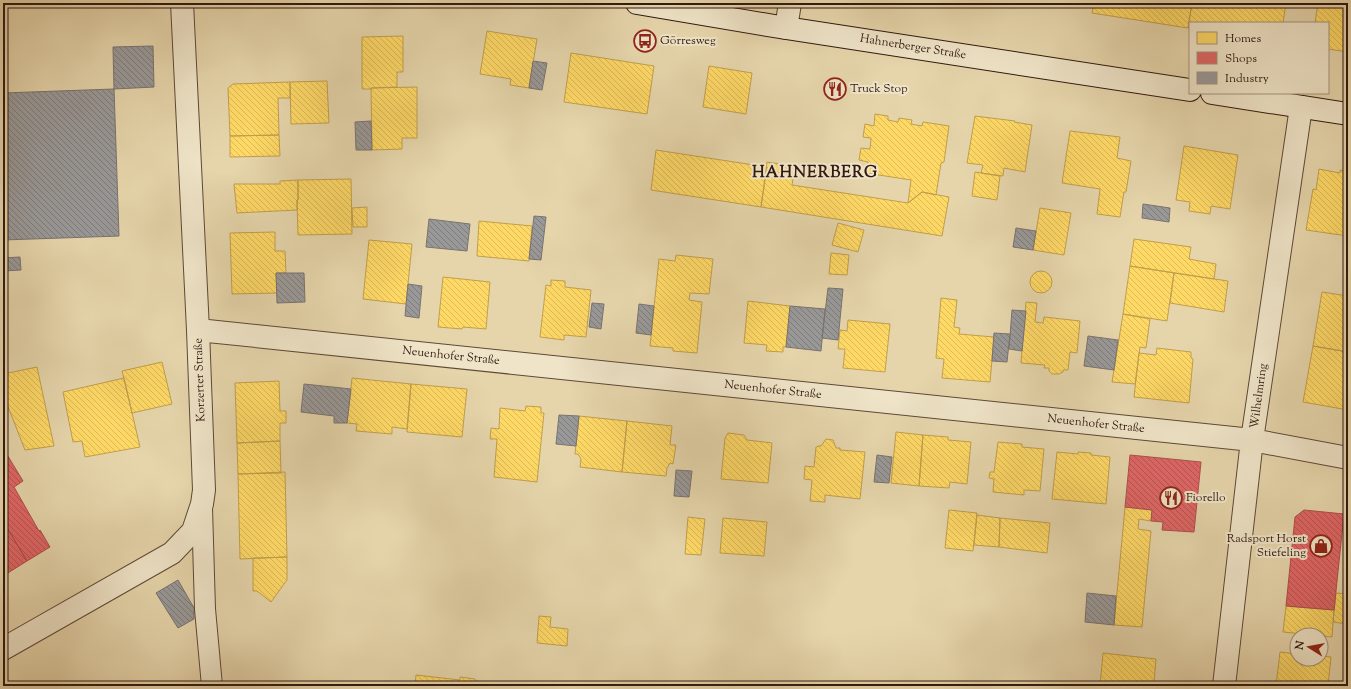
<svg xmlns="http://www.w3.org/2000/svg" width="1351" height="689" font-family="'Sorts Mill Goudy',serif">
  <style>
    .homes { fill: url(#homes-back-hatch); stroke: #c19f4c }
    .shops { fill: url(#shops-back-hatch); stroke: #ac4f4c }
    .industry { fill: url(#industry-back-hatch); stroke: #7a7370 }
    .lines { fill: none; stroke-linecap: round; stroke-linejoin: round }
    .lane-casing { stroke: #5e4837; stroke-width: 22 }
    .street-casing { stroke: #5e4837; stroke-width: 24 }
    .secondary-casing { stroke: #311910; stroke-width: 24 }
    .lane { stroke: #efe4c8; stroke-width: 20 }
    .street { stroke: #efe4c8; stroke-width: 22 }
    .secondary { stroke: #efe4c8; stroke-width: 22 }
    .labels { text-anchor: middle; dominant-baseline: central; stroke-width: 4; stroke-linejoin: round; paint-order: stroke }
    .poi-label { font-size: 12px; fill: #311910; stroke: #efe4c8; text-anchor: start }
    .street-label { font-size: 12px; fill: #311910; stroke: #efe4c8 }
    .district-label { font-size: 16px; font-weight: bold; letter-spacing: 1px; fill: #311910; stroke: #efe4c8 }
  </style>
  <defs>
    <pattern id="homes-back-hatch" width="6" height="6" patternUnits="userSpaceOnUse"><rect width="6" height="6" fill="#ffd966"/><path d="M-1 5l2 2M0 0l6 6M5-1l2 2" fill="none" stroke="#dbba57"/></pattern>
    <pattern id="shops-back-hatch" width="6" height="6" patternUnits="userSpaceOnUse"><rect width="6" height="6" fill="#e06666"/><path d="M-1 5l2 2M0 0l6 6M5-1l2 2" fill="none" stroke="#b65353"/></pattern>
    <pattern id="industry-back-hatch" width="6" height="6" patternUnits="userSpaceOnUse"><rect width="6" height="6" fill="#999"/><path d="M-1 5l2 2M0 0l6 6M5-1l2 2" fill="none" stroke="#7d7c7b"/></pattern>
  </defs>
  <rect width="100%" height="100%" fill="#e6d5ab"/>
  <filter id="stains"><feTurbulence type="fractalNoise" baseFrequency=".005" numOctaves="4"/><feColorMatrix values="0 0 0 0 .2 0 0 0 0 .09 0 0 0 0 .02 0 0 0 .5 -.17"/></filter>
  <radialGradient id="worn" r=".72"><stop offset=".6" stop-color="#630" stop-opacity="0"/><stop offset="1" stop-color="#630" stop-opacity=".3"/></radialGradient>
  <path class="homes" d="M1094,3H1192L1188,28L1092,13Z
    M1192,3H1286L1283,23H1190V28H1188Z
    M1318,3H1339L1348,4V52L1328,49V23H1315Z
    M487,31L537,39L529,88L510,85L511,79L480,74Z
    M403,36V72H397V87L371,88V89H362V37Z
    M571,53L654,66L647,114L564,102Z
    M709,66L752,73L746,114L703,107Z
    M327,81L329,123L291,124L290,82Z
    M290,82V98H278L279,135L230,136L228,88L233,84Z
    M417,87V138H402V149L372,150L371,88Z
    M875,114L888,116V120L898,122L899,118L912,120L911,124L922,126L923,122L949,126L944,162L941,163L936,195L922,192L908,203L911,180L866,173L868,162L859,160L861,148L870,149L871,138L863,137L865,124L874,126Z
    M975,116L1015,121L1014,122L1032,125L1025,172L1004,168L1003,176L981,173L983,165L967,163Z
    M1070,131L1120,137L1117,158L1131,161L1126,192H1124L1120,217L1097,214L1100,189L1062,183Z
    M279,135L280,156L230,157V136Z
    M1184,146L1238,155L1230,209L1211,206L1210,214L1189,211L1190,202L1176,200Z
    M656,150L767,167L761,207L651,190Z
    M767,162L795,166L792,185L908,203L922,192L949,197L942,236L761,207Z
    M1319,169L1340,173V170L1348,172V236L1306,230L1313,189L1316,190Z
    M975,172L1000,176L997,200L972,196Z
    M351,179L352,234L298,235L297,200H298V180Z
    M298,180V200H297V210L237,213L234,184H280V181Z
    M367,207V227H353L352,208Z
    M1040,208L1071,213L1064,255L1033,250Z
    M479,221L532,226L529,261L477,256Z
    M838,223L864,230L858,252L832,245Z
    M275,232V251H285L286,273H276L277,293L232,294L230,233Z
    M1134,239L1191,247L1189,259L1216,264L1214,279L1130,266Z
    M369,240L412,244L406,304L363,299Z
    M831,253L849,255L847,275L829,274Z
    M676,255L713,259L709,294L690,293L689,300L702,302L697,353L673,351V348L650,346L659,259L675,261Z
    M1130,266L1174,273L1167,321L1123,314Z
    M1030 282a11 11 0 1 1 22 0a11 11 0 1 1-22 0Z
    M1174,273L1228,281L1224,312L1170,303Z
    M443,277L490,282L486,329L463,327L462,329L438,327Z
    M551,280L565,281V287L591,290L586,337L564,335V340L540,337L546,285L551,286Z
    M1322,292L1348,296V352L1313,346Z
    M941,298L957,300L954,327L960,328L959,334L994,337L990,382L942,378L944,359L936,358Z
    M748,301L790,306L786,347H783V352L766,351L767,345L744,343Z
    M1026,302L1037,303L1035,322L1043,323L1044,317L1080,321L1077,353L1070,352L1068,370H1063V372L1059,374H1052L1049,371V368H1044L1045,365L1021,363Z
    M1123,314L1150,319L1146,348L1140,347L1135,384L1112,382Z
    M848,320L890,324L885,372L843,368L845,349H838L840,330L847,331Z
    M1313,346L1348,352V410L1303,402Z
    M1157,348L1191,352V358L1193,359L1189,403L1134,397L1139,353L1156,355Z
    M162,362L172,404L132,413L122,371Z
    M37,367L54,446L25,450L3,394V374Z
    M124,378L140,447L85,457L82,441L73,442L63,392Z
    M352,378L411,384L407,429L392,427V434L356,431L357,424L347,423Z
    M279,381L280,411H286V423H280V441L237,443L235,383Z
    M411,384L467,389L462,437L407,432Z
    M526,406L541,407V413H544L537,482L494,477L497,439H490L491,428L499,429L500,408L525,411Z
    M579,416L627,421L622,472L580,467L581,459L578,454H575Z
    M627,421L672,426L670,445H676L673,464L670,463L667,468L666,476L622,472Z
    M896,432L923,435L919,486L891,483Z
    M728,433L744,435L747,440L772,443L768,483L721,479L725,438Z
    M923,435L948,437V440L971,442L967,484L950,482L949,488L919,486Z
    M826,439L833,440L836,448H840V450L865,452L860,499L825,495V502L810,501L812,480L804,479L805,466L814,467L816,447H817L818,446H821Z
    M280,441L281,473L238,474L237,443Z
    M998,442L1022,444V447L1044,449L1040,491L1024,490V495L993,492L994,479L989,478L990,472H994Z
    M1057,452L1078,454V452L1091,453V455L1110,457L1106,504L1052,499Z
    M285,472L287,557L240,559L238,474Z
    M1125,507L1152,510L1151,521L1139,519L1138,529L1151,531L1142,627L1114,625Z
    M949,510L977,513L973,551L945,548Z
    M977,515L1000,518L999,547L974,545Z
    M688,517L705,519L701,555L685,554Z
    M723,518L767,522L764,556L720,553Z
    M1000,518L1050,523L1047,553L999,547Z
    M287,557V580L271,602L257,591H253V558Z
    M1336,593L1348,594L1347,624L1333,622Z
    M1286,606L1334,610L1332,637L1283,632Z
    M539,616L551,617L550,627L568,629L567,646L537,643Z
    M1280,652L1297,654V659H1321V656L1331,657L1328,686H1276Z
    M1103,653L1156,659L1154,683H1152L1151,686H1100Z
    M416,675L460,680V677L475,679V681L519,686H415Z"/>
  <path class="shops" d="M3,448L23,481L14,487L39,531L40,530L50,547L27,561L3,521Z
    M1130,455L1201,462L1194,532L1162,530L1163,522L1151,521L1152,510L1125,507Z
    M1304,510L1344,514L1334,610L1286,606L1295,517Z
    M3,521L27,561L3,576Z"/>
  <path class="industry" d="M153,46L154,87L114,89L113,47Z
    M533,61L547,63L542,90L529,88Z
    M114,89L119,236L3,240V93Z
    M371,121L372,150H356L355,122Z
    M1143,204L1170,208L1169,222L1142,218Z
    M534,216L546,217L541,260L529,259Z
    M429,219L470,224L467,251L426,247Z
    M1016,228L1036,231L1033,250L1013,247Z
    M20,257L21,270L3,271V258Z
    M276,273H304L305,302L277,303Z
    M408,284L422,286L419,318L405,316Z
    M828,288L843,289L838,340L822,338Z
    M592,303L604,304L601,329L589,327Z
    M639,304L654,306L651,335L636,333Z
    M790,306L825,309L821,351L786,347Z
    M1012,310L1026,311L1022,351L1009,349Z
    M994,333L1010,334L1007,362L992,361Z
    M1088,336L1118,340L1114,370L1084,366Z
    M304,384L351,389L347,423H334V416L301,412Z
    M559,415L579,416L576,446L556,444Z
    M877,455L892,457L889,483L874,482Z
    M676,470L692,471L689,497L674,496Z
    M178,580L194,608V619L178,628L156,593Z
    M1087,593L1116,596L1114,625L1085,622Z"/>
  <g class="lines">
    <g class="lane-casing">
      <path id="lane" d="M202,508L205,609L212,686"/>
    </g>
    <g class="street-casing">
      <path id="street" d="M786,28L790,3
        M198,330L1252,440L1348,458
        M3,649L172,553L193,531L202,504L204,490L198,330L182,3
        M1224,686L1252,440L1301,107"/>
    </g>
    <g class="secondary-casing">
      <path id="secondary" d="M637,3L786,28L1190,90
        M1212,93L1348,114"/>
    </g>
    <use href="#lane" class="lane"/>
    <use href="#street" class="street"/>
    <use href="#secondary" class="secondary"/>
  </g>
  <defs>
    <g id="bus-ring" transform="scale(1.15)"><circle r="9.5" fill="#efe4c8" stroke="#8f2418" stroke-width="1.5"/><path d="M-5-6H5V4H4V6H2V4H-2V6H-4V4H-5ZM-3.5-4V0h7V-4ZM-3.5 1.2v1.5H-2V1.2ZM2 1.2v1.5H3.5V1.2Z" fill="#8f2418"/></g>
    <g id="restaurant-ring" transform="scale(1.15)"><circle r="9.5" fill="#efe4c8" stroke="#8f2418" stroke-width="1.5"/><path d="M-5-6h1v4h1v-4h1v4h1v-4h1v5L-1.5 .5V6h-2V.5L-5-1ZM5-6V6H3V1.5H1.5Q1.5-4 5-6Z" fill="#8f2418"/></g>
    <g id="shop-ring" transform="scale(1.15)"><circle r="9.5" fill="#efe4c8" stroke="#8f2418" stroke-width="1.5"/><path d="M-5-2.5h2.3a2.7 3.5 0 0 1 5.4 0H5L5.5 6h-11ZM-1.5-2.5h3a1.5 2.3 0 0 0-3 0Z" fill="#8f2418"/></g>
  </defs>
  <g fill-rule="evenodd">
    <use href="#bus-ring" x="645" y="41"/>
    <use href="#restaurant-ring" x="835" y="89"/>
    <use href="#restaurant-ring" x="1171" y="498"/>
    <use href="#shop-ring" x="1321" y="546"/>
  </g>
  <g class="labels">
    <g class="poi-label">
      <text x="660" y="41">Görresweg</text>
      <text x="850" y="89">Truck Stop</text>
      <text x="1186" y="498">Fiorello</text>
      <text x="1306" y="539" text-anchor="end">Radsport Horst<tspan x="1306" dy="14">Stiefeling</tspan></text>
    </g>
    <g class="street-label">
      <text transform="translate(913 47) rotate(9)">Hahnerberger Straße</text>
      <text transform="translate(451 356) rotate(6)">Neuenhofer Straße</text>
      <text transform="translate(200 380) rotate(-92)">Korzerter Straße</text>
      <text transform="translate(773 390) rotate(6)">Neuenhofer Straße</text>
      <text transform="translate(1259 396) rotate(-82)">Wilhelmring</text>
      <text transform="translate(1096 424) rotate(6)">Neuenhofer Straße</text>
    </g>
    <g class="district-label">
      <text x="815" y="173">HAHNERBERG</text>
    </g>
  </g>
  <rect width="1351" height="689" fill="none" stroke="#e6d5ab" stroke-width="16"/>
  <rect x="4" y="4" width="1343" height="681" fill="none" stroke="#311910" stroke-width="2"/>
  <rect x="8" y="8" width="1335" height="673" fill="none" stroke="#311910"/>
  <rect x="1189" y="22" width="140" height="72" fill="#efe4c8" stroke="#a3937e"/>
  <rect x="1197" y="32" width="20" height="12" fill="#ffd966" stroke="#a3937e"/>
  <text x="1225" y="42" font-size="12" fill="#311910">Homes</text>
  <rect x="1197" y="52" width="20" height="12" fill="#e06666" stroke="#a3937e"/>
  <text x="1225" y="62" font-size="12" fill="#311910">Shops</text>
  <rect x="1197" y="72" width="20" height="12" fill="#999999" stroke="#a3937e"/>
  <text x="1225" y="82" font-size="12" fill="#311910">Industry</text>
  <g transform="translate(1309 647) rotate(281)"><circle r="19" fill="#efe4c8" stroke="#a3937e"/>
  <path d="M0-3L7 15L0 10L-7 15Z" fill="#8f2418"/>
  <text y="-6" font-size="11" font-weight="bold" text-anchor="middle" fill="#311910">N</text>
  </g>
  <rect width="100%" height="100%" filter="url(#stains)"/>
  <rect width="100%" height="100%" fill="url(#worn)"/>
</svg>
